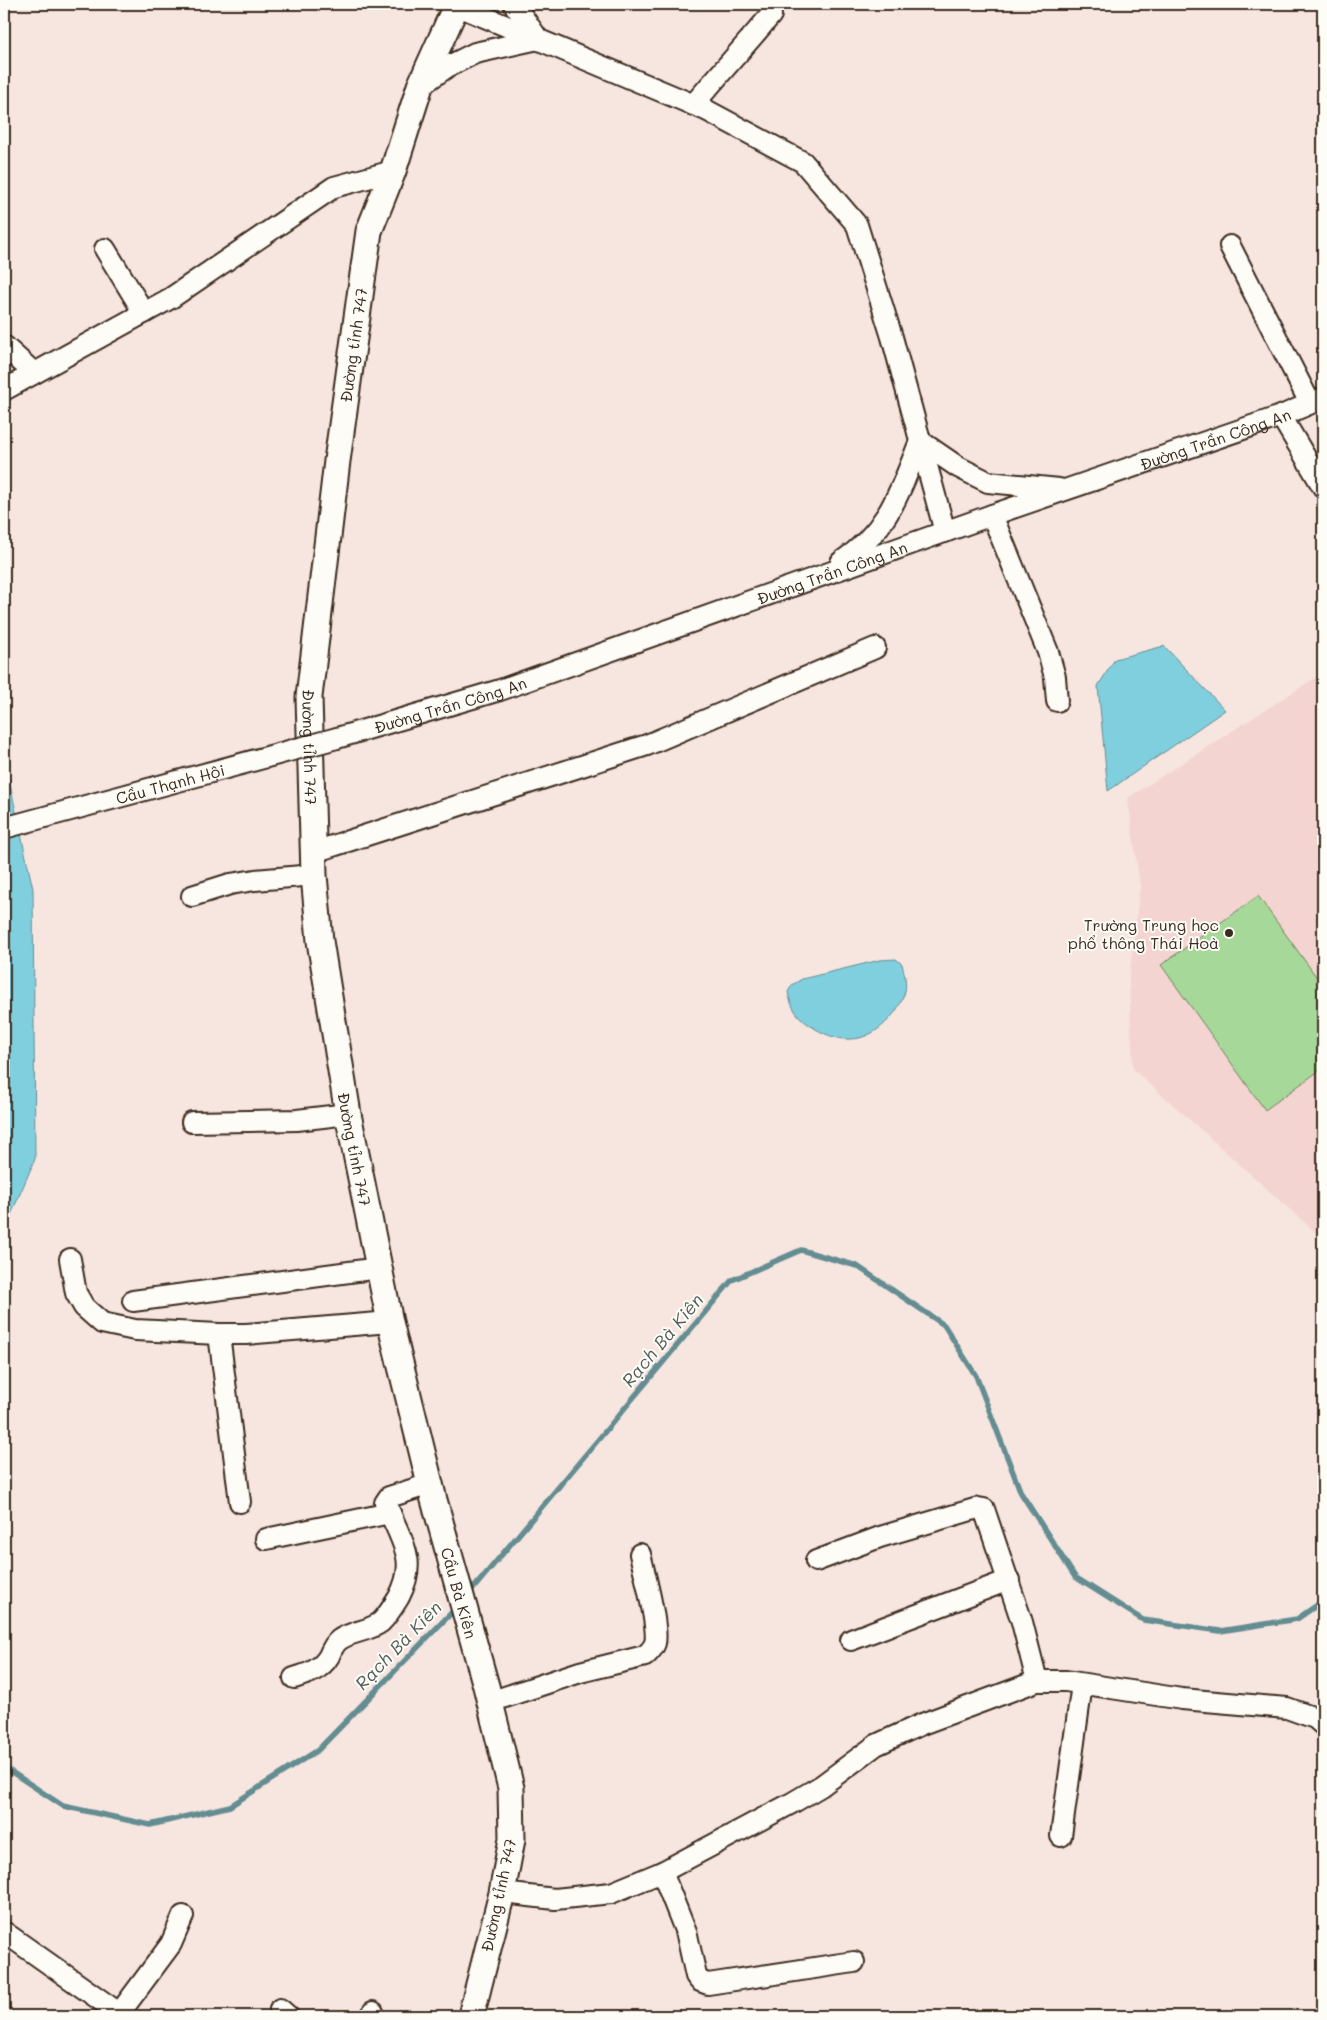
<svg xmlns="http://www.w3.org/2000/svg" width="1327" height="2020" font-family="Mali,sans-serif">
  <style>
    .built { fill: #f3d4d0 }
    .green { fill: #a6d89a; stroke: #70815c }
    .water { fill: #80cfde; stroke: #648d91 }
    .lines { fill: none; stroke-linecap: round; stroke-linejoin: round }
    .stream { stroke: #648d91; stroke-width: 5.5 }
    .minor-casing { stroke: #3b2a1e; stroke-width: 24 }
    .major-casing { stroke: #3b2a1e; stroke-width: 29 }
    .minor { stroke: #fdfcf7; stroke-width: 20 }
    .major { stroke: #fdfcf7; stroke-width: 25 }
    .minor-bridge-casing { stroke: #3b2a1e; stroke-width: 24; stroke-linecap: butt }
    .minor-bridge { stroke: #fdfcf7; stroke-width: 20 }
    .poi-dot { fill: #3b2a1e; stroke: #fdfcf7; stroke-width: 2 }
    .labels { text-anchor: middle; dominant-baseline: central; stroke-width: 4; stroke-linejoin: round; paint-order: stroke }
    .street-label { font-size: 16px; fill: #3b2a1e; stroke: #fdfcf7 }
    .poi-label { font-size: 16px; fill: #3b2a1e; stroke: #fdfcf7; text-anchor: end }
    .water-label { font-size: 18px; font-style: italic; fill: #505c58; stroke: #fdfcf7 }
  </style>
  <rect width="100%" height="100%" fill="#f7e5e0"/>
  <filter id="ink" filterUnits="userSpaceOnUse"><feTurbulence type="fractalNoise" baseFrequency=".02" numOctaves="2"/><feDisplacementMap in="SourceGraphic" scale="10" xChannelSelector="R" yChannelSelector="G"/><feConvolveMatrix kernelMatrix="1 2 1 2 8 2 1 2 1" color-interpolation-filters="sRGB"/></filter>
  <g filter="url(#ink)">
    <path class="built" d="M1323,673V1239L1133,1069L1129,980L1140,887L1128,798Z"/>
    <path class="green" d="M1258,896L1323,986V1068L1265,1110L1161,965Z"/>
    <path class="water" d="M1164,646L1225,710L1108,791L1098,686L1115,659Z
      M4,757L33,889L35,1159L4,1231Z
      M896,959L902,964C904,973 907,982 905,991C900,1013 875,1039 851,1039C837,1040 823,1034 811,1026C798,1018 791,1008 788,992L792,985L802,979L880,960Z"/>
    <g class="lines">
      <path class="stream" d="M468,1595L732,1280L801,1250L857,1266L944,1325L976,1376L1021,1493L1075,1577L1143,1620L1220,1631L1297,1619L1323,1601
        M4,1767L63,1806L150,1825L230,1806L318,1750L457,1607"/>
      <g class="minor-casing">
        <g id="minor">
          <path d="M456,5L706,110L803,162L857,225L892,337L945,532"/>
          <path d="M420,86L447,67L475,53L538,39L514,4"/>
          <path d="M693,105L771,15"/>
          <path d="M1230,246L1310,403"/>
          <path d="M105,249L144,313"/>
          <path d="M4,346L34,373"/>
          <path d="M4,390L171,298L334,187L393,171"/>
          <path d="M1281,416L1323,487"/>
          <path d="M992,515L1048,652L1055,677L1057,701"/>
          <path d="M841,562C888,531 900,491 920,441L958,467L988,482L1059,489"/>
          <path id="s1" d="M337,738L500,690L992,515L1281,416L1323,398"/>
          <path d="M314,852L647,745L875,648"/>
          <path d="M192,896L230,884L255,880L314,875"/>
          <path d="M192,1122L297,1120L348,1114"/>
          <path d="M70,1259L76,1293L84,1307L102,1323L135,1330L219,1334"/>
          <path d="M133,1301L379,1268"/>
          <path d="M240,1502L219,1334H246L390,1322"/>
          <path d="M266,1539L390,1513L385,1503L389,1497L430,1484"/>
          <path d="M816,1561L880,1537L978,1508L984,1509L1022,1622L1037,1681"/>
          <path d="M851,1640L1009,1580"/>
          <path d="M294,1678C307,1674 321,1670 329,1656C331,1651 334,1644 339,1640C351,1631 368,1632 381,1622C388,1615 394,1605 399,1597C417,1562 404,1546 390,1513"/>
          <path d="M490,1702L580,1672L645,1656C649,1652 653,1649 655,1643C659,1628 644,1571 640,1554"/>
          <path d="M1061,1836L1082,1684"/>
          <path d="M662,1872L687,1935L696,1976L700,1981L708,1984L854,1962"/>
          <path d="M502,1893L555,1899L611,1893L662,1872L792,1803L821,1786L876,1745L922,1724L1037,1681H1066L1182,1699L1287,1708L1315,1718L1323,1725"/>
          <path d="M4,1932L123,2016"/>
          <path d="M280,2009L288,2016"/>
          <path d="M373,2012L374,2016"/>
          <path d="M119,2014L171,1944L183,1916"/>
        </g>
      </g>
      <g class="major-casing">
        <g id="major">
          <path id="s2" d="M457,4L420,86L393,171L369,231L337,461L309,697L314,875L320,941L348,1114L390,1322L434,1500L486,1686L511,1788L512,1839L502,1893L471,2016"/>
        </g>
      </g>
      <use href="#minor" class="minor"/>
      <use href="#major" class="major"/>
      <g class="minor-bridge-casing">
        <g id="minor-bridge">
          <path id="s3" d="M4,828L337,738"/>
        </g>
      </g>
      <use href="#minor-bridge" class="minor-bridge"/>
    </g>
  </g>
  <circle class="poi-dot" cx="1229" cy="933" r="5"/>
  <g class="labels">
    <g class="street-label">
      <text transform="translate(353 345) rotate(-82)">Đường tỉnh 747</text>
      <text stroke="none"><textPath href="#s1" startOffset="928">Đường Trần Công An</textPath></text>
      <text stroke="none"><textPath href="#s1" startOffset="522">Đường Trần Công An</textPath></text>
      <text stroke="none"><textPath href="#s1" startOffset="118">Đường Trần Công An</textPath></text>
      <text stroke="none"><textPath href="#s2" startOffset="764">Đường tỉnh 747</textPath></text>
      <text stroke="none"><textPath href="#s3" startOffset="172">Cầu Thạnh Hội</textPath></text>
      <text stroke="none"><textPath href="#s2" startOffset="1169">Đường tỉnh 747</textPath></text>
      <text stroke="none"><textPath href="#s2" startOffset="1625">Cầu Bà Kiên</textPath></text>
      <text transform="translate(498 1895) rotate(-78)">Đường tỉnh 747</text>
    </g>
    <g class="poi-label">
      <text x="1219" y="924">Trường Trung học<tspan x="1219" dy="18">phổ thông Thái Hoà</tspan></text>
    </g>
    <g class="water-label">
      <text transform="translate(662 1340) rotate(-50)">Rạch Bà Kiên</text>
      <text transform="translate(398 1645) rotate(-46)">Rạch Bà Kiên</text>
    </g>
  </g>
  <rect width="1327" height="2020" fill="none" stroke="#fdfcf7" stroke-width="20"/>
  <rect x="10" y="10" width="1307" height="2000" fill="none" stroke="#3b2a1e" stroke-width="2" filter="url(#ink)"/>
</svg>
